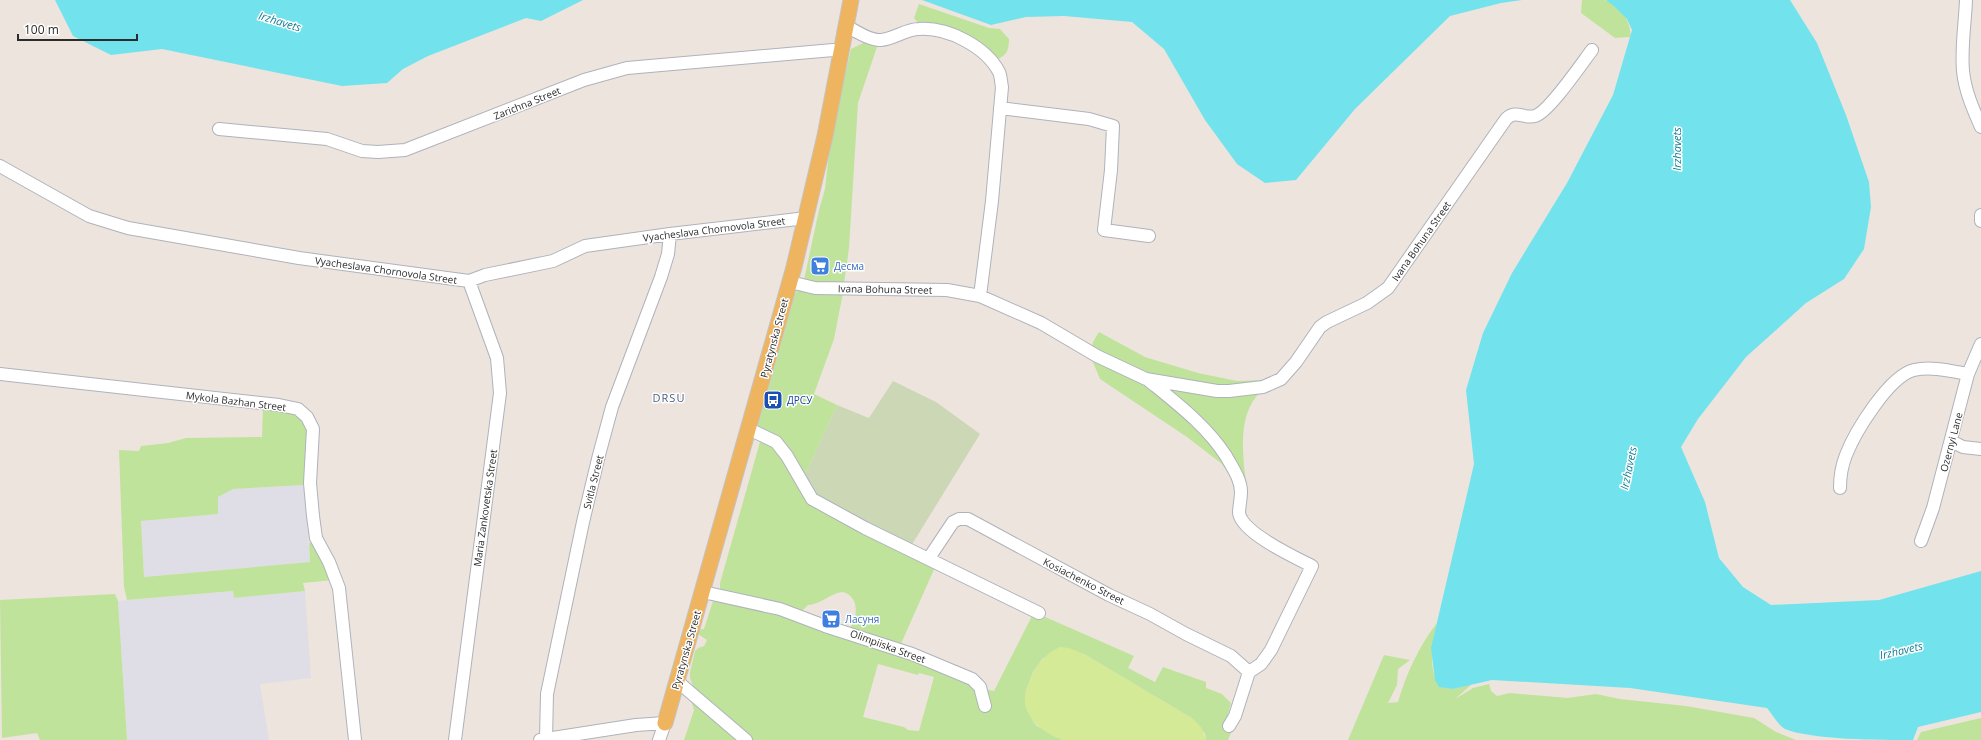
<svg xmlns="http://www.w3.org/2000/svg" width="1981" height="740" font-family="'Open Sans',sans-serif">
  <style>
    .industrial { fill: #dfdee6 }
    .green { fill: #c0e39b; fill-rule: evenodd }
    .cemetery { fill: #cbd7b5 }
    .pitch { fill: #d5ea97 }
    .water { fill: #72e3ed }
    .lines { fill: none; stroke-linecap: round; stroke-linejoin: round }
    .minor-casing { stroke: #aeb3bb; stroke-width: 14 }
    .major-casing { stroke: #c4c4c4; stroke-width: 17 }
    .minor { stroke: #fff; stroke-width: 12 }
    .major { stroke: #efb460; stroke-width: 15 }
    .labels { text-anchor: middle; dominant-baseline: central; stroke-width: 3; stroke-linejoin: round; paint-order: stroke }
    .street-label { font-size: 10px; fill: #2b2b2b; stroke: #fff }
    .shop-label { font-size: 10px; fill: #366cbe; stroke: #fff; text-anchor: start }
    .transit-label { font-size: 10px; fill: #164399; stroke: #fff; text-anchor: start }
    .water-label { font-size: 11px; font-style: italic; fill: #0f7e95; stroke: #fff }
    .neighbourhood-label { font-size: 11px; letter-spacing: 1px; fill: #4c5d7c; stroke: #fff }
  </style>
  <rect width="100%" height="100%" fill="#ede4de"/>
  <path class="industrial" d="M304,485L310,562L144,577L141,521L218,514V497L233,489Z
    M233,591L234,598L305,591L311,678L260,684L269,740H127L118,601Z"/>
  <path class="green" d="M1582,0C1589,0 1597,0 1604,0C1619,2 1633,24 1630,37L1615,38L1581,13Z
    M919,4L989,28L1000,29L1009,39C1009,51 1006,57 994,60L944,29L918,23L914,18Z
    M863,43L878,44L858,103L849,248L842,298L834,339L814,394L837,405L805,475L757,429L795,294L804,280L819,210L825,189L831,136L851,49Z
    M1099,332L1145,357L1198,373L1237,381L1262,380L1265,388C1235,411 1243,457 1247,490L1239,489L1222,464L1187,437L1100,379L1090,355L1093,342Z
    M263,409L298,413L310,429L304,485L233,489L218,497V514L141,521L144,577L310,562L309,543H315L333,580L303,583L305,591L234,598L233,591L127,600L124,587L119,450L139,451L141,446L168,443L186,438L262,437Z
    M760,442L769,444L776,449L798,485L936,565L900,646L849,630C858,617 860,597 843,592C830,593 820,605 808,605L799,614L720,591V583Z
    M115,594L118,601L127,740H40L37,733L2,738L0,600Z
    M714,598H720L846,633L979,688L994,691L1034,612L1134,656L1128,668L1155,682L1163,667L1206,682V688L1222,694L1231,703L1227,718L1235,723L1228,740H1206L1205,734L1193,719L1084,654L1043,658L1033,672L1026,691L1033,721L1037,726L1064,740H684L694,710L691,700L695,691L690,678V672L695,651L698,648L704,646L707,640L698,634L697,630L704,629ZM878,664L918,675L919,673L934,677L919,731L908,730L904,727L863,717Z
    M1437,623C1432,644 1428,667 1439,686L1453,689L1472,684L1455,699L1473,688L1489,684L1491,691L1497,696L1510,693L1568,698L1596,694L1620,699L1686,706L1754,718L1776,732L1796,740H1348L1384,655L1410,660L1398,669L1397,685L1388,703L1398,702C1406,674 1419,646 1437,623Z
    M1981,718V740H1917L1921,732Z"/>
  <path class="cemetery" d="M893,381L936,402L980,434L911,546L818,499L805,475L837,405L869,418Z"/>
  <path class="pitch" d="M1060,647L1069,648L1084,654L1193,719L1201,727L1206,740C1171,740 1135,740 1099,740C1089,740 1073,740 1063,740C1042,733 1017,713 1027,688C1033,670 1042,655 1060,647Z"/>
  <path class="water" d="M55,0H583L541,21L526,18L428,56L403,69L387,83L342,86L162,49L111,55L73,36Z
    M922,0H1522L1501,3L1450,16L1355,109L1296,180L1265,183L1237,164L1205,120L1164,49L1132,22L1064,16L1026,17L991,25Z
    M1606,0H1790L1817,43L1846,115L1869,182L1871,207L1864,249L1844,279L1806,303L1746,357L1698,419L1681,447L1705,502L1719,558L1743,587L1771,605L1879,600L1981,571V712L1918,727L1913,740C1880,740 1812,740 1785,729C1778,725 1772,714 1767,708L1630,688L1492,680L1453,689L1439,687L1435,680L1431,648L1474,464L1466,390L1483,333L1512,273L1567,183L1613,95L1632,30L1627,19L1615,7Z"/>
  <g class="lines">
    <g class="minor-casing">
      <path id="minor" d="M1966,0C1965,24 1961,47 1963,71C1965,91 1973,109 1981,127
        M845,25C853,30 872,41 881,40C894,39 906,29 919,29C948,27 986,47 999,72C1001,76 1001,83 1002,87L992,201L980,296
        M1000,108L1089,119L1113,126L1111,170L1104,230L1149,236
        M219,129L327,139L362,151L378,152L405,150L584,80L627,68L833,50L841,52
        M0,166L89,216L128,228L299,258L469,281L485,275L553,261L585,246L670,234L806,218
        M1981,215V221
        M790,282L815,288L947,290L980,296L1041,323L1097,356L1146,379L1217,391H1229L1263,387L1281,379L1296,362L1320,327L1327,322L1367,303L1388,288L1506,119C1516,109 1523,119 1535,116C1549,112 1582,63 1592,50
        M0,374L279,405L298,409L307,417L313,429L310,483L313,516L316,538L329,562L339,588L355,740
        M1147,379C1175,402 1206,425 1226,456C1232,467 1241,479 1241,492C1241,499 1239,507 1239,513C1242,533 1296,558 1312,566L1271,650L1261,664L1249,672L1235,716L1229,726
        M749,429L776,442L787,456L812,499L865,528L1039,613
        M1951,441L1963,447L1981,449
        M1840,488C1840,476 1842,465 1846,455C1855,432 1889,376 1914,370C1931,366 1951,371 1968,374
        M1921,541L1933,508L1968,374L1981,344
        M929,558L953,522L959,519H968L1109,595L1150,614L1186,634L1231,656L1249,672
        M703,592L780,609L825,626L912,654L972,679L980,687L985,706
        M677,681L746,740
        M546,739L547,694L583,522L599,455L612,407L661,277L668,254L670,234
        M455,740L500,393L497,358L469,281
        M540,740L636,725L665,723L659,740"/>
    </g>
    <g class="major-casing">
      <path id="major" d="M665,723L794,267L825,136L851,0"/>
    </g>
    <use href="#minor" class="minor"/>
    <use href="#major" class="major"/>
  </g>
  <defs>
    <g id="supermarket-square" transform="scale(1)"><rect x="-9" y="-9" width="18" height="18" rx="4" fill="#3f7fe0" stroke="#fff"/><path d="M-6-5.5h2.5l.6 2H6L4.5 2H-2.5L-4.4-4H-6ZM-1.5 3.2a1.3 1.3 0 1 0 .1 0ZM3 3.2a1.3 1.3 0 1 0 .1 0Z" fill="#fff"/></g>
    <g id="bus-square" transform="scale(1)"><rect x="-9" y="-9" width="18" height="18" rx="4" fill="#1a4fb4" stroke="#fff"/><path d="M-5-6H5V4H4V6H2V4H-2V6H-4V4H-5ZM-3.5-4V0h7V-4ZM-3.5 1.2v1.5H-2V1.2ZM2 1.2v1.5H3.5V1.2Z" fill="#fff"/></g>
  </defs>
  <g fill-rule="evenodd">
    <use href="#supermarket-square" x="820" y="266"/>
    <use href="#bus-square" x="773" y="400"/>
    <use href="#supermarket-square" x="831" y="619"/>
  </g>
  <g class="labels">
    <g class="street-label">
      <text transform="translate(527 103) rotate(-22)">Zarichna Street</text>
      <text transform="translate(714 229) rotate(-7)">Vyacheslava Chornovola Street</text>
      <text transform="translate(1421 241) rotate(-55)">Ivana Bohuna Street</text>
      <text transform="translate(386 270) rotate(8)">Vyacheslava Chornovola Street</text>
      <text transform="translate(885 289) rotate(1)">Ivana Bohuna Street</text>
      <text transform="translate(774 338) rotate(-75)">Pyratynska Street</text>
      <text transform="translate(236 401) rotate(7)">Mykola Bazhan Street</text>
      <text transform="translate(1951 442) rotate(-75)">Ozernyi Lane</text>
      <text transform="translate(593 482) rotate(-76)">Svitla Street</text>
      <text transform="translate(485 508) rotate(-82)">Maria Zankovetska Street</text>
      <text transform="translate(1084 581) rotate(27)">Kosiachenko Street</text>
      <text transform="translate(888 646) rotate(20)">Olimpiiska Street</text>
      <text transform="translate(686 650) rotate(-74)">Pyratynska Street</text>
    </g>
    <g class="shop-label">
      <text x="834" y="266">Десма</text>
      <text x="845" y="619">Ласуня</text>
    </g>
    <g class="transit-label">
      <text x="787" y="400">ДРСУ</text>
    </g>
    <g class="water-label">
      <text transform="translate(280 21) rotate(17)">Irzhavets</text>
      <text transform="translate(1676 149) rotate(-90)">Irzhavets</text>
      <text transform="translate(1628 468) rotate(-78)">Irzhavets</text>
      <text transform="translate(1901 650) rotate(-13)">Irzhavets</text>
    </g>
    <g class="neighbourhood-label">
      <text x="669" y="397">DRSU</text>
    </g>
  </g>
  <path d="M18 34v6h119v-6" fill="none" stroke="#2b2b2b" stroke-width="2"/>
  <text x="24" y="34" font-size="12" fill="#2b2b2b" stroke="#ffffff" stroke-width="3" paint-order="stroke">100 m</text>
</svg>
